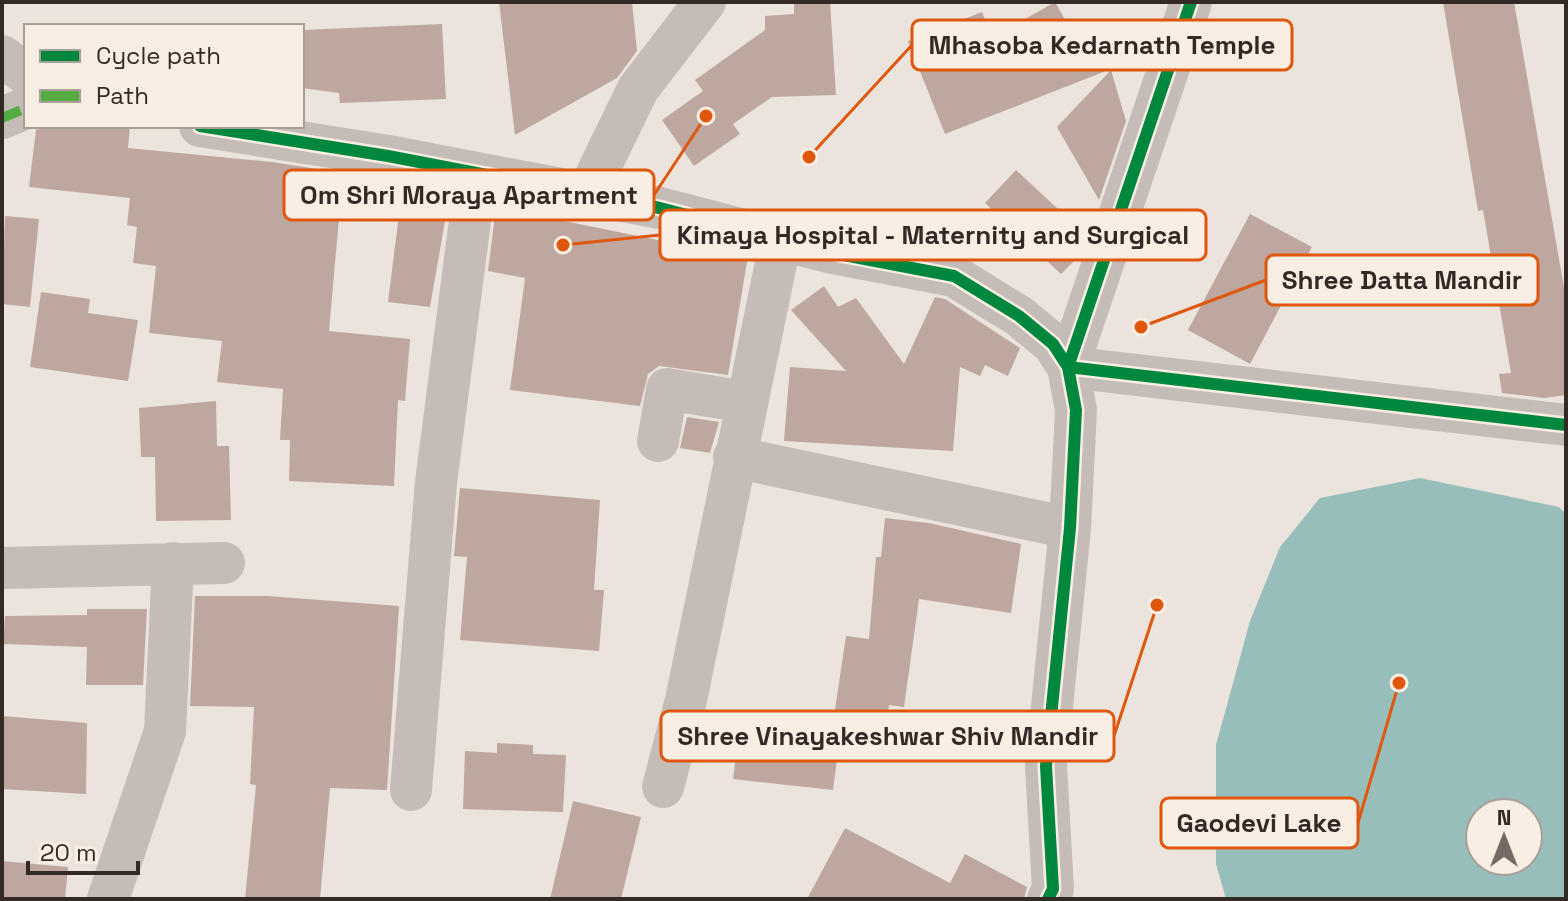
<svg xmlns="http://www.w3.org/2000/svg" width="1568" height="901" font-family="'Space Grotesk',sans-serif">
  <style>
    .water { fill: #98bebc; fill-rule: evenodd }
    .building { fill: #bea79e }
    .lines { fill: none; stroke-linecap: round; stroke-linejoin: round }
    .minor { stroke: #c4bcb6; stroke-width: 42 }
    .quiet { stroke: #54ab44; stroke-width: 10; stroke-dasharray: 20 10; stroke-linecap: butt }
    .cycleway-casing { stroke: #f9eee3; stroke-width: 17 }
    .cycleway { stroke: #00873e; stroke-width: 12 }
    .leader { fill: none; stroke: #df570d; stroke-width: 3 }
    .callout-dot { fill: #df570d; stroke: #f9eee3; stroke-width: 3 }
    .callout { fill: #f9eee3; stroke: #df570d; stroke-width: 3 }
    .callout-label { font-size: 26px; text-anchor: middle; font-weight: bold; fill: #332925 }
  </style>
  <rect width="100%" height="100%" fill="#ebe4dd"/>
  <path class="water" d="M1420,478L1559,507L1566,514V899H1226L1216,864V745L1250,621L1280,547L1320,498ZM1480,813H1528V861H1480Z"/>
  <path class="building" d="M499,2H632L637,51L617,78L515,135Z
    M794,2H830L836,95L772,97L733,124L740,134L694,166L662,120L703,91L695,80L765,30V16L794,14Z
    M1055,2L1076,39L1099,27L1111,69L945,134L908,41L982,12L992,38Z
    M1443,2H1514L1566,299V395L1544,398L1502,393L1499,374L1511,373L1483,210L1478,211Z
    M442,24L446,99L340,103L339,93L302,88V30Z
    M1111,70L1126,121L1099,200L1057,127Z
    M41,126H130L128,148L272,162L343,173L329,331L410,339L405,401L398,400L394,486L289,481L290,440H280L283,389L217,382L222,341L149,333L156,266L133,263L137,227L127,225L130,198L29,187L36,130Z
    M1016,170L1087,236L1081,254L1061,274L985,203Z
    M401,199L448,204L430,307L388,302Z
    M496,207L677,244L678,238L748,256L728,375L659,366L648,374L640,406L510,390L525,278L488,271Z
    M1250,214L1312,247L1250,364L1188,330Z
    M5,216L39,219L30,307L2,304Z
    M824,286L838,307L856,298L904,364L935,297L945,299L1020,348L1008,376L985,365L980,376L960,367L953,451L784,441L790,367L846,371L791,310Z
    M41,292L90,299L88,313L138,320L128,381L30,367Z
    M216,401L217,446H229L231,520L156,521L155,457H141L139,408Z
    M687,417L719,422L710,453L680,448Z
    M460,488L600,500L594,590H604L599,651L460,640L467,557L454,556Z
    M885,518L929,523L1021,544L1011,613L919,599L904,707L889,705L884,744L840,738L833,790L733,779L742,712L833,723L846,636L869,639L876,557H881Z
    M195,596H267L399,606L387,790L330,788L320,899H245L256,785L250,784L254,707L190,706Z
    M87,609H147L143,685H86L87,647L3,644L5,616L87,615Z
    M2,716L87,723L86,794L2,789Z
    M497,743L533,745V754L566,755L563,812L463,809L465,751L497,753Z
    M573,801L641,817L621,899H550Z
    M845,828L950,883L965,854L1027,887L1024,899H807Z
    M2,861L68,867L65,899H2Z"/>
  <g class="lines">
    <path class="minor" d="M1191,2L1068,367L1566,425
      M2,56L26,74
      M2,118L26,108
      M200,126L388,156L660,208L828,252L954,276L1019,316L1053,344L1068,367L1076,410L1070,528L1046,766L1053,889L1048,899
      M587,194L638,89L705,2
      M658,441L667,389L745,402
      M734,457L1070,528
      M2,568L224,563
      M663,787L686,700L781,239
      M411,790L436,482L476,175
      M108,899L165,731L173,563"/>
    <path class="quiet" d="M2,118L26,108"/>
    <g class="cycleway-casing">
      <path id="cycleway" d="M1191,2L1068,367L1566,425
        M200,126L388,156L660,208L828,252L954,276L1019,316L1053,344L1068,367L1076,410L1070,528L1046,766L1053,889L1048,899"/>
    </g>
    <use href="#cycleway" class="cycleway"/>
  </g>
  <path class="leader" d="M809 157L912 45M706 116L654 195M563 245L660 235M1141 327L1266 280M1157 605L1114 736M1399 683L1358 823"/>
  <g class="callout-dot">
    <circle cx="809" cy="157" r="8"/>
    <circle cx="706" cy="116" r="8"/>
    <circle cx="563" cy="245" r="8"/>
    <circle cx="1141" cy="327" r="8"/>
    <circle cx="1157" cy="605" r="8"/>
    <circle cx="1399" cy="683" r="8"/>
  </g>
  <g class="callout">
    <rect x="912" y="20" width="380" height="50" rx="8"/>
    <rect x="284" y="170" width="370" height="50" rx="8"/>
    <rect x="660" y="210" width="546" height="50" rx="8"/>
    <rect x="1266" y="255" width="272" height="50" rx="8"/>
    <rect x="661" y="711" width="453" height="50" rx="8"/>
    <rect x="1161" y="798" width="197" height="50" rx="8"/>
  </g>
  <g class="callout-label">
    <text x="1102" y="54">Mhasoba Kedarnath Temple</text>
    <text x="469" y="204">Om Shri Moraya Apartment</text>
    <text x="933" y="244">Kimaya Hospital - Maternity and Surgical</text>
    <text x="1402" y="289">Shree Datta Mandir</text>
    <text x="888" y="745">Shree Vinayakeshwar Shiv Mandir</text>
    <text x="1259" y="832">Gaodevi Lake</text>
  </g>
  <rect width="1568" height="901" fill="none" stroke="#332925" stroke-width="8"/>
  <rect x="24" y="24" width="280" height="104" fill="#f9eee3" stroke="#aa9f97" stroke-width="2"/>
  <rect x="40" y="50" width="40" height="12" fill="#00873e" stroke="#aa9f97" stroke-width="2"/>
  <text x="96" y="64" font-size="24" fill="#332925">Cycle path</text>
  <rect x="40" y="90" width="40" height="12" fill="#54ab44" stroke="#aa9f97" stroke-width="2"/>
  <text x="96" y="104" font-size="24" fill="#332925">Path</text>
  <g transform="translate(1504 837)"><circle r="38" fill="#f9eee3" stroke="#aa9f97" stroke-width="2"/>
  <path d="M0-6L14 30L0 20L-14 30Z" fill="#736a65"/>
  <text y="-12" font-size="22" font-weight="bold" text-anchor="middle" fill="#332925">N</text>
  </g>
  <path d="M28 861v12h110v-12" fill="none" stroke="#332925" stroke-width="4"/>
  <text x="40" y="861" font-size="24" fill="#332925" stroke="#f9eee3" stroke-width="6" paint-order="stroke">20 m</text>
</svg>
